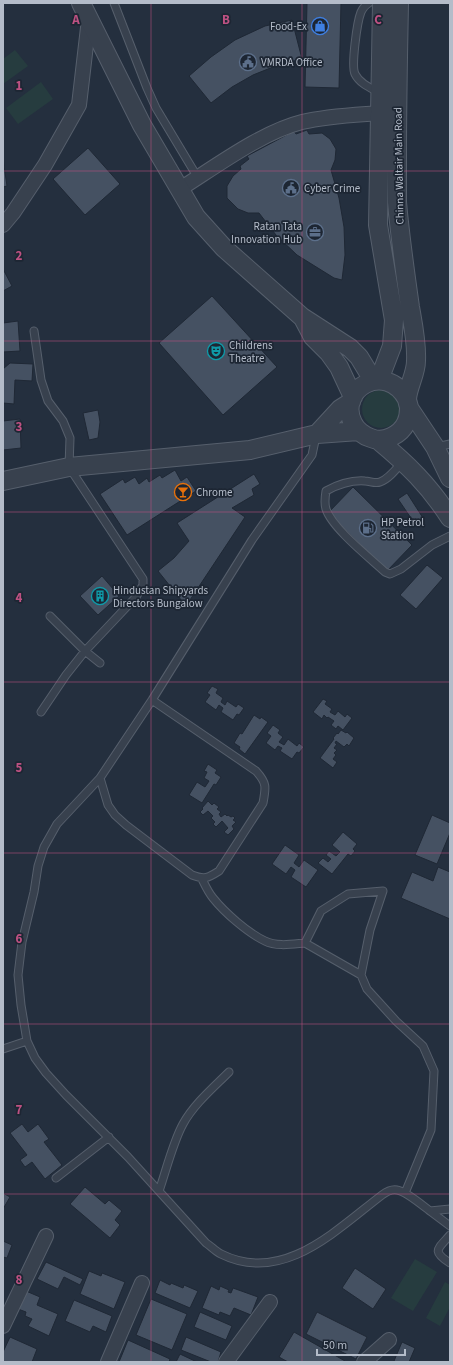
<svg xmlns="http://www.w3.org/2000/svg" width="453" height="1365" font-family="'Source Sans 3',sans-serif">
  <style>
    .green { fill: #263c3f }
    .building { fill: #455162; stroke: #1f2835 }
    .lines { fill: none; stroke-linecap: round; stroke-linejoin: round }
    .service-casing { stroke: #565f6c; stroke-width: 9 }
    .minor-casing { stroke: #565f6c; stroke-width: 16 }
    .tertiary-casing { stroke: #565f6c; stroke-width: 20 }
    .service { stroke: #38414e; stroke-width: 7 }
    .minor { stroke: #38414e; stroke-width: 14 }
    .tertiary { stroke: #38414e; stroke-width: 18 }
    .grid { fill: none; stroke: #bd5182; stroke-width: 1; stroke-opacity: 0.55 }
    .labels { text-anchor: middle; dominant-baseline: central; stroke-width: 3.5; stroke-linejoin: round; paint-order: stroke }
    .poi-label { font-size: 11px; fill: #b4bcc9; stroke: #1d2633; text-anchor: start }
    .street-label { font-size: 11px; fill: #b4bcc9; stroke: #1d2633 }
    .grid-label { font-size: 13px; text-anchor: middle; font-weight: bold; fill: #bd5182; stroke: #1d2633; stroke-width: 3.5; stroke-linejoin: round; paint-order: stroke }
  </style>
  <rect width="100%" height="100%" fill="#242f3e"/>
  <path class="green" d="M15,50L28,66L3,84V59Z
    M41,82L53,99L18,124L6,108Z
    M362 409a19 19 0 1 1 38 0a19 19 0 1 1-38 0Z
    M415,1259L437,1272L413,1311L391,1298Z
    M445,1282L450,1285V1307L440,1326L426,1318Z"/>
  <path class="building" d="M307,3H341L339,88L305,87Z
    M292,20L302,59L278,65L253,75L232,87L211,103L189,76L211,57L235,40L265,26Z
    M307,130L309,134L322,133L330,139L336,149L335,160L331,170L339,198L344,227L345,255L342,280L334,278L297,255L276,235L259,213H248L238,209L227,198V186L233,176L241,169L240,166L249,159L247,156L294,131L296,134Z
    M88,148L120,184L85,215L53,179Z
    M3,159L7,186L3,187Z
    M3,269L12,286L3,291Z
    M212,296L277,367L223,415L159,343Z
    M18,321L20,351L3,352V323Z
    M10,363L33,364L32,381L15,380L14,404L3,403V369Z
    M98,410L100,422L98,438L89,440L83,413Z
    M20,419L21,448L3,450V421Z
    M175,470L181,481L187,477L196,491L127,535L100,494L123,479L125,483L135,477L139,484L147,478L149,482L160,475L162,478Z
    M254,474L260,484L252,489L254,495L232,508L245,517L186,606L158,571L174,558L189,541L177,523Z
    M353,487L412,545L387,571L328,513Z
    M407,493L423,518L415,524L398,499Z
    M427,565L443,578L416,609L400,595Z
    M102,576L119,596L98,615L80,596Z
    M212,686L218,689L216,693L223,698L221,702L225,705L227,701L236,707L238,704L244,708L239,715L237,714L233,720L221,712L223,708L219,705L216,710L205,702L210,695L207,693Z
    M323,699L327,701L325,704L332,709L330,712L335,715L338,711L345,717L347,714L352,718L343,730L338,726L336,729L331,725L334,721L328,717L327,718L324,715L322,719L313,712Z
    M254,715L260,719L261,717L268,722L245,754L239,749L240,747L234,743L240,733L242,734Z
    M273,725L280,730L278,733L283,737L279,742L284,745L288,739L297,746L299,743L304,747L299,753L297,752L292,759L280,751L282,748L278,746L275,750L266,743L271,736L267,733Z
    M341,730L346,733L347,732L354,738L349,746L347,744L344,747L336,741L335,743L337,744L334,748L337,750L334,753L336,755L333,759L337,762L333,768L320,758L334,739L333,738L337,733L338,734Z
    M208,764L217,770L215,773L221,777L216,785L214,784L202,803L189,795L197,782L205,787L209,781L204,778L207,772L204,771Z
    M208,801L212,805L214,803L219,807L217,809L221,812L219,814L221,817L225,814L227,816L228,815L231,817L233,816L235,818L233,820L236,822L232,826L234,829L228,835L224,832L228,828L222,821L216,827L213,824L215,822L211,818L213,816L208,811L203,815L200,812L203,809L202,808Z
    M432,815L450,823V833L437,864L415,855Z
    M343,832L357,844L353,849L355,851L351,856L348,854L332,874L318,863L323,858L328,862L331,859L326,855L329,851L336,856L340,852L332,845Z
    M285,845L299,855L294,863L299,867L304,860L318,870L306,887L291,877L295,870L291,867L286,874L272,864Z
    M438,867L450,872V919L401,898L412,872L433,881Z
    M22,1124L28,1132L38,1124L49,1139L44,1142L62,1165L45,1179L32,1162L25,1167L20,1160L27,1155L10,1133Z
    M85,1187L105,1204L109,1200L122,1211L115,1220L120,1225L110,1238L70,1204Z
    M3,1193L10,1197L3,1209Z
    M3,1241L12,1245L7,1258L3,1257Z
    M46,1262L83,1279L80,1285L64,1277L58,1289L37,1279Z
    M355,1268L386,1289L373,1309L342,1288Z
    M89,1271L101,1276L102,1273L125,1282L114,1309L80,1294Z
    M160,1280L170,1285L171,1283L183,1288L184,1285L198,1291L190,1308L155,1293Z
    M211,1286L219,1290L220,1286L229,1290L228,1292L231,1293L233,1288L258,1297L251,1315L234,1308L230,1316L220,1312L219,1315L202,1308Z
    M26,1291L40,1297L37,1305L58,1314L49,1336L28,1326L32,1319L25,1316L26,1312L18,1309Z
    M151,1299L187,1314L172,1350L136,1335Z
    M74,1300L112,1316L106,1332L93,1326L90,1332L65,1321Z
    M200,1312L232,1326L226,1340L194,1327Z
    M317,1312L367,1337L356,1359L306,1334Z
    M294,1332L345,1361L344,1362H288L279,1357Z
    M10,1337L37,1349L32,1362H3V1352Z
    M186,1337L221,1352L218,1362H211L181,1350Z
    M128,1340L170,1359L169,1362H119Z
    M402,1342L415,1348L409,1362H397L394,1361Z
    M180,1354L197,1362H176Z"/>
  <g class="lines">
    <g class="service-casing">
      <path id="service" d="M114,3L147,88L156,108L198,178
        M369,3C365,5 363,8 361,12C357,22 351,66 355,74C360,84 371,88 380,93
        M34,331L41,380L48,401L63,421L70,438L69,467L143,579V585L136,597L85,651L66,675L41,712
        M316,436L312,455L252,540L152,700L100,778L57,824L44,847L38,866L34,892L22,942L18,975L21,1005L27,1041L35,1058L46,1073L66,1095L128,1157L206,1243C211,1246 215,1251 221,1254C283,1285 336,1230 382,1195C386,1192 392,1189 397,1190C406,1191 423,1206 430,1211
        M436,447L450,444
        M403,461C397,468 389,479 380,482C375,484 370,481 365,481C352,480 337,485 326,491C325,497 324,503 326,509C332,528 370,558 385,572L390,574L401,569L432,545L450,536
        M50,616L85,651L100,663
        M100,778L108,805L115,815L126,825L192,875C205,880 208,878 219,871L263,803C266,787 267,783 256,771L152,700
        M202,879C205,885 208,892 213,898C225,913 248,933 265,941C277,947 293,944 305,943L321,911L348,894L383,891L370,930L361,975
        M305,943L361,975L367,989L396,1021L423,1046L434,1071L431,1130L405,1193
        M3,1049L27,1041
        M56,1178L109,1137
        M159,1191C166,1171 173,1142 183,1124C194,1104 213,1088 229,1072
        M450,1209L430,1211L450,1226
        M450,1235C438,1249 431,1251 450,1263"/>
    </g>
    <g class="minor-casing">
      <path id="minor" d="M180,189C215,167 262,132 302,122C327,116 354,115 380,113
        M3,225L13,213L45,165L79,105L89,19
        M3,1326L46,1236
        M108,1362L142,1283
        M226,1362L270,1302
        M364,1362L389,1340"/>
    </g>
    <g class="tertiary-casing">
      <path id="tertiary" d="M81,3L142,125L196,217L224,248L302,317L350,348L359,357L373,380
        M399,3C398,53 397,104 397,154C397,170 397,186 397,202C400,237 405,272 410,307C413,324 417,343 416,361C416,374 408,386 407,399C407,402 409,405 409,408C409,412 408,419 406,423C401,434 384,444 371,438C364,436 356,430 353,423C336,390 385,360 407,399
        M303,318L313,337L329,353L339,367L353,397
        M379,380L392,346L394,320L378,225L382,3
        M409,408L435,447L450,478
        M317,434L340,409L351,402
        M378,440C407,464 429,485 450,518
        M3,481L69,467L250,450L317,434L359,431"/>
    </g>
    <use href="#service" class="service"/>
    <use href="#minor" class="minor"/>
    <use href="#tertiary" class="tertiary"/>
  </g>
  <path class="grid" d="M151,3V1362M302,3V1362M3,171H450M3,341H450M3,512H450M3,682H450M3,853H450M3,1024H450M3,1194H450"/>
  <defs>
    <g id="shop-ring" transform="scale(0.9)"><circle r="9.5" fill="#1d2633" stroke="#3f7fe0" stroke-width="1.5"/><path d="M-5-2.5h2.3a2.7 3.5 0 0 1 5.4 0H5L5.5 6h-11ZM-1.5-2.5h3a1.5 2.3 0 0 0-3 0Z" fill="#3f7fe0"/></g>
    <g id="civic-ring" transform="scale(0.9)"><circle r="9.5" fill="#1d2633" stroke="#5c6f8a" stroke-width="1.5"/><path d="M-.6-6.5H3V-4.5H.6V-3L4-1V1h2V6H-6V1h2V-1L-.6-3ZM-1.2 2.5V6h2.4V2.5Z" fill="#5c6f8a"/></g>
    <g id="office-ring" transform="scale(0.9)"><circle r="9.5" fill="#1d2633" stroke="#5c6f8a" stroke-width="1.5"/><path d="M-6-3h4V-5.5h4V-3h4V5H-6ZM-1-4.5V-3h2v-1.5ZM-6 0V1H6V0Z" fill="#5c6f8a"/></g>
    <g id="theatre-ring" transform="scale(0.9)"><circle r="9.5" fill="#1d2633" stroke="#0f9aa8" stroke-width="1.5"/><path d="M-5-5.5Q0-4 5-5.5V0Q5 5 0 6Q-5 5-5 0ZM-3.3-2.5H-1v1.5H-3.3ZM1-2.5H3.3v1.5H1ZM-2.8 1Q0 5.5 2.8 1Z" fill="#0f9aa8"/></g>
    <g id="bar-ring" transform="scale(0.9)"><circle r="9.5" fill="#1d2633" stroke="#e8710a" stroke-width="1.5"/><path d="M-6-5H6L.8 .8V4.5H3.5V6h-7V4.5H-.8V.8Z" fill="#e8710a"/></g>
    <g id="fuel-ring" transform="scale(0.9)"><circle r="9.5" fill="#1d2633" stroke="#5c6f8a" stroke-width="1.5"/><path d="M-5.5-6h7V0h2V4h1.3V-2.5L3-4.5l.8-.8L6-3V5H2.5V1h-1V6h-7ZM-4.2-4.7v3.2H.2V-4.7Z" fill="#5c6f8a"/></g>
    <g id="building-ring" transform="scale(0.9)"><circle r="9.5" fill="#1d2633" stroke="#0f9aa8" stroke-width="1.5"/><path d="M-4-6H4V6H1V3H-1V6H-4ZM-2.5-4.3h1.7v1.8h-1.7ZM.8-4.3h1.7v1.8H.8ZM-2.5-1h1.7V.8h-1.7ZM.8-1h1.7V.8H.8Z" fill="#0f9aa8"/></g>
  </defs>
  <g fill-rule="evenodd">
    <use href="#shop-ring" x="320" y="26"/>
    <use href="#civic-ring" x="248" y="62"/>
    <use href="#civic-ring" x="291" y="188"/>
    <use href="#office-ring" x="315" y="232"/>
    <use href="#theatre-ring" x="216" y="351"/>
    <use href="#bar-ring" x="183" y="492"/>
    <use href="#fuel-ring" x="368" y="528"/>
    <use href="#building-ring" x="100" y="596"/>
  </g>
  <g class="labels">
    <g class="poi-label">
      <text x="307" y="26" text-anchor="end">Food-Ex</text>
      <text x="261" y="62">VMRDA Office</text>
      <text x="304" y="188">Cyber Crime</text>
      <text x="302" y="226" text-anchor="end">Ratan Tata<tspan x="302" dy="13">Innovation Hub</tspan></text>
      <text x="229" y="345">Childrens<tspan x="229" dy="13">Theatre</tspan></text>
      <text x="196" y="492">Chrome</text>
      <text x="381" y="522">HP Petrol<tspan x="381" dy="13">Station</tspan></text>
      <text x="113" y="590">Hindustan Shipyards<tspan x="113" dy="13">Directors Bungalow</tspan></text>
    </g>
    <g class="street-label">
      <text transform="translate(399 166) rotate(-91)">Chinna Waltair Main Road</text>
    </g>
  </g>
  <g class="grid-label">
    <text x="76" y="24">A</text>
    <text x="226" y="24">B</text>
    <text x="378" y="24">C</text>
    <text x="19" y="90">1</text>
    <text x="19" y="260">2</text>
    <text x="19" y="431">3</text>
    <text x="19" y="602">4</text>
    <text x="19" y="772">5</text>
    <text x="19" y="943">6</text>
    <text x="19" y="1114">7</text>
    <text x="19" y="1284">8</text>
  </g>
  <rect width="453" height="1365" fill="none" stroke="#b4bcc9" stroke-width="8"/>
  <path d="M317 1349v6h88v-6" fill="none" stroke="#b4bcc9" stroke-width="2"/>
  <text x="323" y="1349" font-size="12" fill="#b4bcc9" stroke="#1d2633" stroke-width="3" paint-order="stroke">50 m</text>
</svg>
